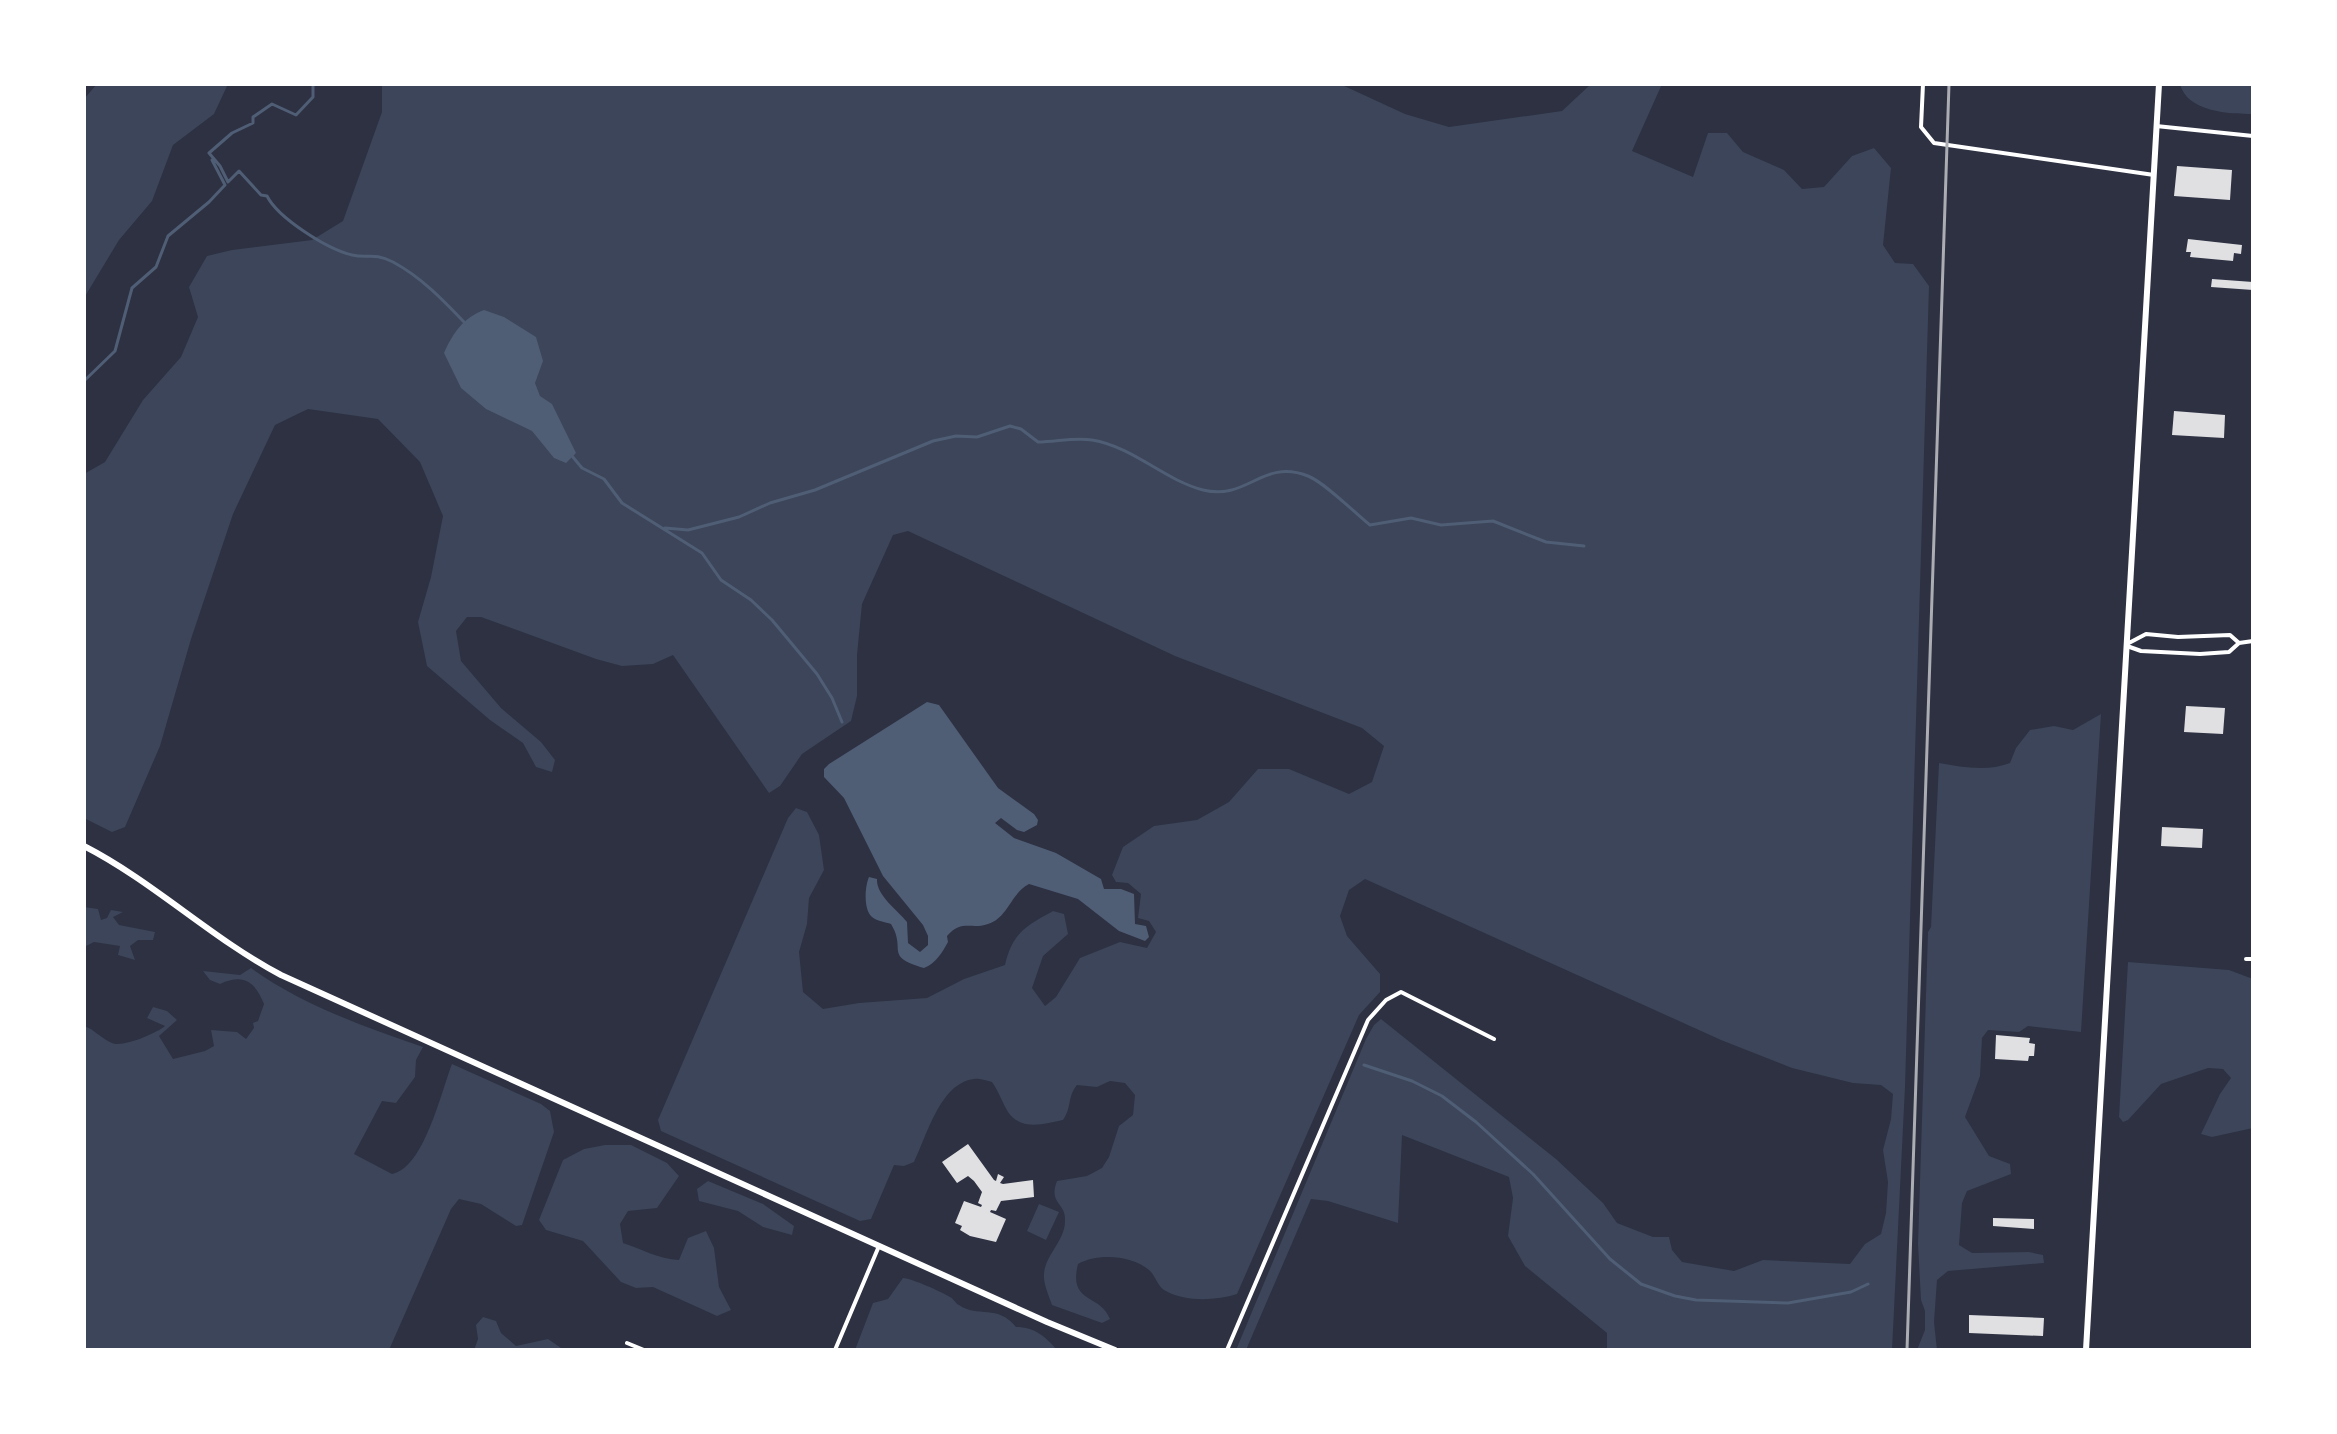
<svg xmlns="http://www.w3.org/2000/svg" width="2337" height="1434" font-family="Jost,sans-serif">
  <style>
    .green { fill: #3c4559 }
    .water { fill: #4f5d75 }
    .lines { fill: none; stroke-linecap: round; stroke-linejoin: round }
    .stream { stroke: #4f5d75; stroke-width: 3 }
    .building { fill: #e0e0e3 }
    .minor { stroke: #fff; stroke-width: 4 }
    .secondary { stroke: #fff; stroke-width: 6 }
    .trunk { stroke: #fff; stroke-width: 6 }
    .rail { stroke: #abadb3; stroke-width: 3 }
  </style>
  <rect width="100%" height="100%" fill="#2d3142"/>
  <path class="green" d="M97,84H228L214,114L173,145L152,201L119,240L84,298V99Z
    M382,84H1340L1405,114L1449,127L1562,111L1591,84H1662L1632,151L1693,177L1708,133H1727L1743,152L1784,170L1802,189L1824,187L1852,156L1874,148L1891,168L1883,245L1895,263L1913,264L1929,286L1905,1087L1892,1350H1607V1333L1525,1266L1508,1236L1513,1198L1509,1177L1402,1135L1398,1223L1328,1201L1311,1199L1246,1350H1236L1366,1039L1374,1025L1381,1019L1556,1159L1603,1203L1617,1223L1653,1237H1669L1672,1250L1682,1262L1734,1271L1763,1260L1850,1264L1865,1244L1881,1234L1886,1213L1888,1182L1883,1150L1891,1119L1893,1094L1881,1085L1853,1083L1792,1068L1721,1040L1365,879L1349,890L1340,916L1347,936L1380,974V992L1359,1015L1237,1294C1215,1301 1184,1302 1164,1290C1157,1285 1155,1275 1149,1270C1131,1255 1097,1253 1078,1264C1068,1304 1100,1293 1110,1319L1102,1323L1052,1305C1049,1296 1043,1284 1044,1274C1045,1255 1065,1241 1065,1221C1066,1202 1048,1204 1057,1181L1087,1176L1102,1168L1109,1157L1119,1126L1133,1115L1135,1095L1125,1083L1110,1081L1097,1087L1077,1085C1067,1097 1072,1108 1063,1120C1044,1124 1021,1131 1008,1112C1002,1102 999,1092 992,1082C987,1081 979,1078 974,1079C940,1083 927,1136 914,1162L904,1166L894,1165L871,1219L860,1221L661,1131L658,1120L788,818L796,808L807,812L819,835L824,870L809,898L807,924L799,952L803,992L823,1009L859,1003L927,998L964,979L1005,965C1012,933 1026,926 1053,911L1064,914L1068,934L1043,956L1032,988L1045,1006L1056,997L1080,958L1120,942L1147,948L1156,932L1149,921L1138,918L1141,894L1128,883L1116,882L1112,875L1123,847L1154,826L1197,820L1229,802L1258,769H1289L1349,794L1372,782L1384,746L1362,728L1175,656L908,531L893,535L862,604L857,655V696L851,721L802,754L780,786L769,793L673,655L653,664L622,666L596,659L481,617H467L456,631L461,661L501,708L541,742L555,760L552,772L536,767L523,743L490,720L427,666L418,622L431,577L443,516L420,462L378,419L308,409L275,425L233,514L191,639L160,746L125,827L112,832L84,818V474L105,462L143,400L181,357L198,317L189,287L207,256L232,250L312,240L343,221L382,112Z
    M2180,84H2253V114C2229,114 2187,112 2180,84Z
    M2101,714L2081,1032L2028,1026L2019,1032L1988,1030L1982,1038L1980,1076L1965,1117L1989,1156L2010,1164L2011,1174L1967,1191L1962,1203L1959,1245L1972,1253L2029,1252L2043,1255L2044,1263L1948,1271L1937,1280L1934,1322L1937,1350H1917L1925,1330V1311L1921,1300L1918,1244L1928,932L1931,927L1939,763C1962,767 1987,772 2010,763L2016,748L2030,730L2054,726L2073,730Z
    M84,907L98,909L101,920L107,918L111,910L123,912L113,917L119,925L155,932L153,940H138L130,946L135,960L118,955L120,946L94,942L84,947Z
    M2128,962L2229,970L2253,979V1128L2212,1137L2201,1134L2220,1094L2231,1078L2223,1069L2208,1068L2161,1084L2128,1120L2123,1122L2119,1117Z
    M251,968C301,1004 364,1027 423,1047L416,1060L415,1077L396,1103L382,1101L354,1154L392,1174C424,1168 441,1092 452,1064L541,1104L550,1111L554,1132L522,1225L516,1226L481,1204L459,1199L451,1209L389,1350H84V1026C94,1029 102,1039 112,1043C122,1048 157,1033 165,1026L147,1018L153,1007L167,1011L177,1020L159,1036L173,1059L205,1051L214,1046L211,1030L237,1032L246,1039L254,1028L253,1023L258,1021L264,1004C255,982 244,973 220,984L210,980L203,971L240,975Z
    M605,1145H631L667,1163L679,1176L657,1208L628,1211L620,1224L623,1243C642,1249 658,1259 679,1260L688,1238L706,1231L714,1248L719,1287L731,1310L717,1316L653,1287L636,1288L621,1282L583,1241L546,1230L539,1220L563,1160L584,1149Z
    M708,1181L763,1204L794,1226L792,1235L763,1227L738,1211L699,1201L697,1189Z
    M1039,1204L1059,1212L1046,1240L1027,1231Z
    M903,1278C913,1279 940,1291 950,1297C954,1299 955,1303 959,1305C978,1318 998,1304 1016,1327C1035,1327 1046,1337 1057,1350H855L873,1303L888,1299Z
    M483,1317L496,1321L501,1333L516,1346L548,1339L564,1350H474L478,1339L476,1325Z"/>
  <path class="water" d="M484,310L504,317L536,337L543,361L535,383L540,396L552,404L576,453L566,463L554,458L532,431L486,409L461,388L444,353C453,333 463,318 484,310Z
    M927,702L939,705L998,788L1034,814L1038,820L1037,825L1024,832L1017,830L1001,818L995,823L1014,838L1056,853L1101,879L1104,889H1121L1134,894L1135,924L1146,926L1149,937L1145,941L1119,931L1078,899L1029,884C1011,893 1008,918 988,924C971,930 962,919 947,936L948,942C942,953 936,963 924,968C883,956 907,950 891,924C886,922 876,921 872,917C863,909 865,886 869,877L877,879C876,895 897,910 907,922L908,943L920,952L928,945V936L923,925L883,876L844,798L824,777V769L829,764Z"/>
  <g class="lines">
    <path class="stream" d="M209,153L220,166L228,182L239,171L261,195L267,196C278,218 327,249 352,255C368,259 373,252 393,262C421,277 443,300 464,322
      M209,153L232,133L253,123V117L272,104L296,115L313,97V84
      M84,381L115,351L132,288L156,267L168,236L209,202L225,185L212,160
      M572,456L582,468L604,479L622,503L702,553L721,580L751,600L772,620L817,674L832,698L842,722
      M665,528L688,530L739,517L770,503L815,490L933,441L956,436L977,437L1010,426L1021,429L1038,442C1056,442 1074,437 1092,440C1134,447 1164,480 1203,490C1248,501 1262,458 1308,476C1324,482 1355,513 1370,525L1411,518L1441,525L1493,521L1546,542L1584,546
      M1364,1065L1412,1081L1442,1096L1476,1122L1533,1174L1610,1259L1641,1284L1675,1296L1696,1300L1788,1303L1851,1292L1868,1284"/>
  </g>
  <path class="building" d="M2177,166L2232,170L2230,200L2174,196Z
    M2188,239L2242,245L2241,254L2234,253L2233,261L2190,257L2191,252H2186Z
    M2212,279L2253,282V290L2211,287Z
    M2174,411L2225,415L2224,438L2172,435Z
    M2186,706L2225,708L2223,734L2184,732Z
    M2162,827L2203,829L2202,848L2161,846Z
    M1996,1035L2030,1038L2029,1043L2035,1044L2034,1056H2029L2028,1061L1995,1059Z
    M968,1144L994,1180L996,1181L998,1174L1004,1177L1000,1183L1003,1184L1033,1180L1034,1197L1001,1201L996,1211L991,1210L990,1212L1006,1219L996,1242L970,1236L960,1230L962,1226L955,1223L964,1201L981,1207L982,1205L978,1203L982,1192L974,1181L968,1176L957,1183L942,1162Z
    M1993,1218L2034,1219V1229L1993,1226Z
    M1969,1315L2044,1318L2043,1336L1969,1333Z"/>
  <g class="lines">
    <path class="minor" d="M1923,84L1921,127L1934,143L2154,175
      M2156,126L2253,136
      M2127,644L2146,634L2178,637L2230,635L2239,643
      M2127,646L2141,651L2200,654L2229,652L2239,643L2253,641
      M2246,959H2253
      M627,1343L644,1350
      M835,1350L879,1246
      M1227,1350L1368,1020L1386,1000L1401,992L1494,1039"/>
    <path class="secondary" d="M84,846C154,882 211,938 281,975L1047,1322L1115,1350"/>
    <path class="trunk" d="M2086,1350L2159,84"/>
    <path class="rail" d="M1907,1350L1949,84"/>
  </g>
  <rect width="2337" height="1434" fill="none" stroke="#ffffff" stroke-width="172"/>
</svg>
